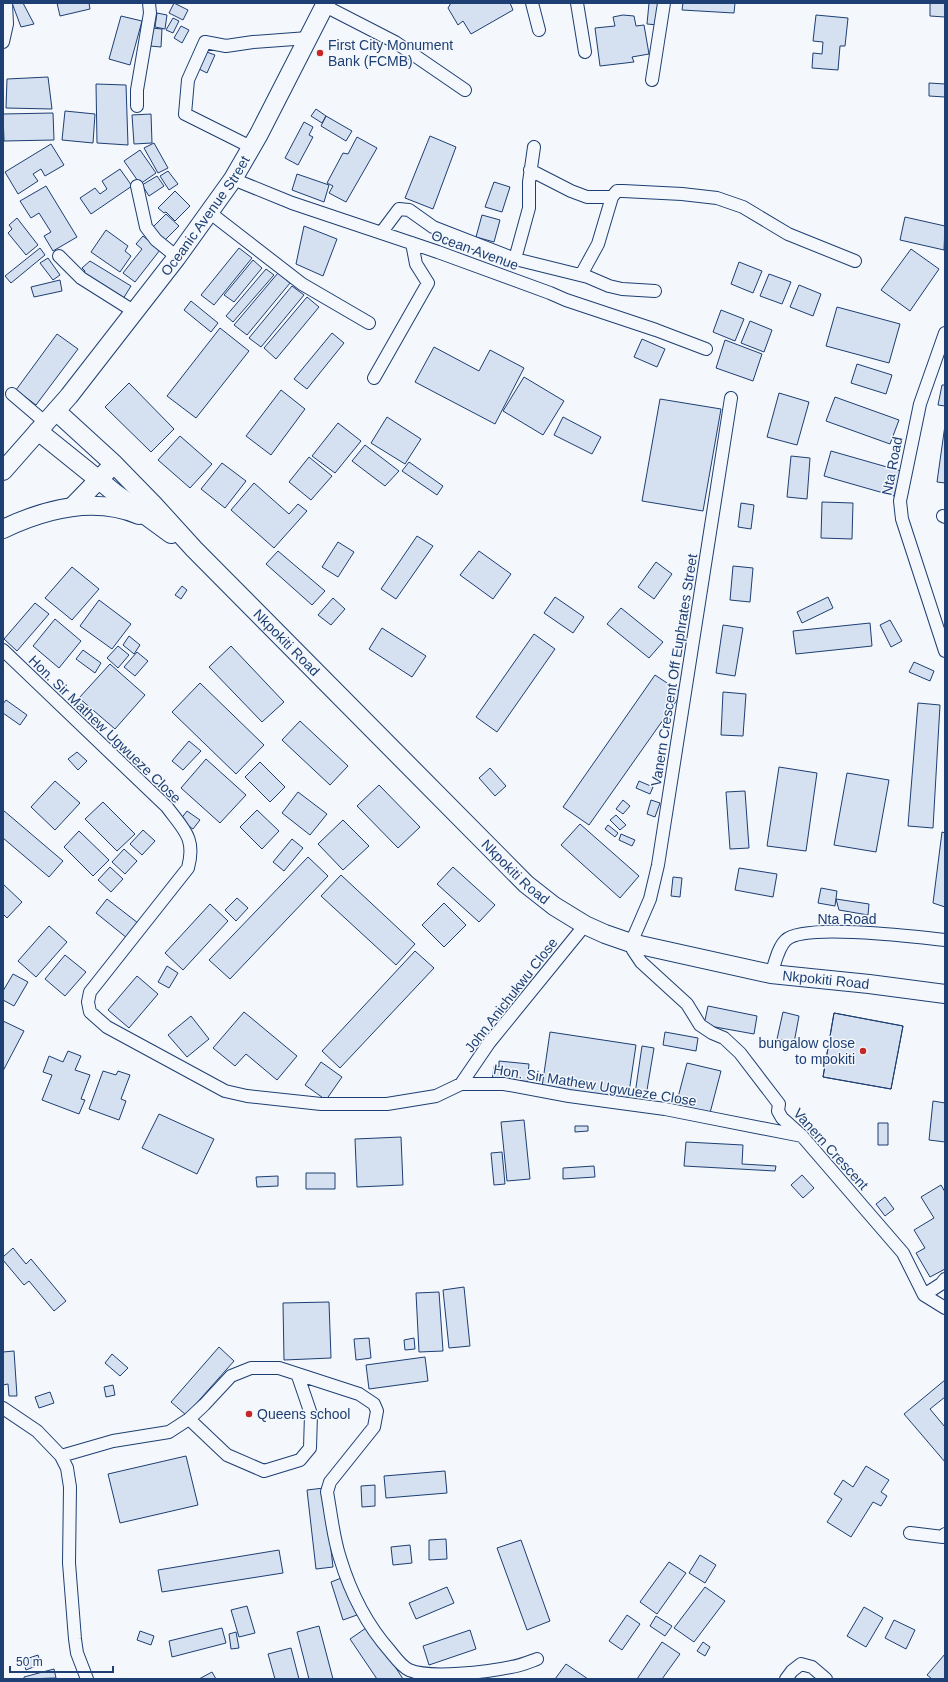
<svg xmlns="http://www.w3.org/2000/svg" width="948" height="1682" font-family="Arial,sans-serif">
  <style>
    .building { fill: #d5e0f0; stroke: #1d3f73 }
    .lines { fill: none; stroke-linecap: round; stroke-linejoin: round }
    .minor-casing { stroke: #1d3f73; stroke-width: 14 }
    .secondary-casing { stroke: #1d3f73; stroke-width: 20 }
    .minor { stroke: #f4f7fb; stroke-width: 12 }
    .secondary { stroke: #f4f7fb; stroke-width: 18 }
    .poi-dot { fill: #c62828; stroke: #f4f7fb; stroke-width: 1.5 }
    .labels { text-anchor: middle; dominant-baseline: central; stroke-width: 3; stroke-linejoin: round; paint-order: stroke }
    .poi-label { font-size: 14px; fill: #1d3f73; stroke: #f4f7fb; text-anchor: start }
    .street-label { font-size: 14px; fill: #1d3f73; stroke: #f4f7fb }
  </style>
  <rect width="100%" height="100%" fill="#f4f7fb"/>
  <path class="building" d="M12,3H23L34,24L21,27Z
    M57,3H89L90,9L60,16Z
    M174,3L188,10L183,20L169,13Z
    M451,3H510L513,10L471,34L463,21L458,25L448,8Z
    M649,3H661L658,25L647,24Z
    M683,3H735L734,13L682,10Z
    M930,3H945V17L930,16Z
    M157,13L167,15L165,29L155,27Z
    M623,15L634,16L636,26L644,25L649,54L632,57L634,62L600,66L595,28L615,26L613,17Z
    M816,15L848,18L845,46H840L838,70L812,68L813,53L822,54L823,42L813,41Z
    M121,16L142,21L130,65L109,59Z
    M173,18L179,21L173,33L166,30Z
    M181,26L189,30L182,43L174,38Z
    M151,28L162,29L161,47L150,46Z
    M204,51L215,55L207,73L197,68Z
    M48,77L52,109L6,108L7,79Z
    M929,83L945,84V97L929,96Z
    M96,84L126,85L128,145L97,143Z
    M316,109L326,116L322,123L311,116Z
    M65,111L95,114L93,143L62,140Z
    M53,113L54,140L4,141L3,114Z
    M151,114L152,143L134,144L132,115Z
    M326,116L352,131L346,141L321,126Z
    M304,122L313,127L309,135L313,137L298,165L285,158Z
    M430,136L456,147L433,209L405,198Z
    M357,137L377,148L346,202L329,193L333,186L327,183L343,153L348,154Z
    M154,143L168,168L158,173L144,148Z
    M51,144L64,165L45,176L41,169L33,174L38,181L18,194L5,172Z
    M140,150L156,173L140,184L124,161Z
    M120,169L132,186L91,214L80,198L95,188L100,194L107,189L102,181Z
    M168,171L178,184L169,190L160,176Z
    M297,174L329,185L324,202L292,190Z
    M157,176L164,186L149,196L142,185Z
    M494,182L510,187L502,212L485,207Z
    M46,186L77,237L53,251L44,236L51,232L39,213L31,218L20,201Z
    M175,191L190,206L175,221L166,212L164,213L158,208Z
    M166,214L179,226L165,240L152,228Z
    M482,215L500,220L494,242L476,237Z
    M905,217L945,226L944,250L900,240Z
    M17,218L38,245L26,255L8,233L12,229L9,225Z
    M304,226L337,239L323,276L296,264Z
    M106,230L128,246L125,251L131,256L120,272L91,252Z
    M143,236L160,250L135,282L123,273L142,249L136,244Z
    M40,248L45,255L11,283L5,276Z
    M239,248L252,258L214,305L201,295Z
    M911,249L939,269L910,311L881,290Z
    M48,258L60,275L53,280L40,263Z
    M253,260L262,268L234,302L224,295Z
    M90,261L131,286L123,299L83,275L85,271L82,268Z
    M739,262L762,271L753,293L731,284Z
    M266,269L274,275L233,322L226,316Z
    M278,273L290,283L247,335L234,325Z
    M769,274L791,282L782,304L760,296Z
    M60,280L62,291L34,297L31,287Z
    M799,285L821,294L813,316L790,307Z
    M292,286L304,295L261,347L249,338Z
    M307,297L319,307L276,359L264,348Z
    M191,301L218,323L211,332L184,310Z
    M837,307L900,324L889,363L826,346Z
    M721,310L744,319L735,341L713,332Z
    M750,321L772,330L764,352L741,343Z
    M220,328L249,351L196,418L167,396Z
    M332,333L344,343L307,389L294,379Z
    M57,334L78,349L36,405L16,390Z
    M642,339L665,349L657,367L634,357Z
    M725,340L762,354L753,381L716,368Z
    M434,347L479,371L490,350L524,368L495,424L415,382Z
    M857,364L892,375L886,394L851,383Z
    M524,377L564,401L543,435L503,411Z
    M129,383L174,429L151,452L105,407Z
    M942,385H945V406L938,405Z
    M281,390L305,409L271,455L246,436Z
    M779,393L809,402L797,445L767,437Z
    M835,397L899,420L890,444L826,421Z
    M660,399L721,409L703,511L642,501Z
    M387,417L421,439L405,464L371,443Z
    M563,417L601,437L592,454L554,435Z
    M338,423L361,441L335,473L312,456Z
    M945,425V483L937,482Z
    M180,436L212,464L190,488L158,460Z
    M365,445L399,471L385,486L352,461Z
    M831,451L901,471L894,496L824,476Z
    M791,456L810,458L807,499L787,497Z
    M309,457L332,476L311,500L289,482Z
    M409,462L443,486L437,495L402,471Z
    M222,463L246,481L225,508L201,489Z
    M254,483L289,514L298,504L307,511L274,548L231,510Z
    M822,502L853,503L852,539L821,538Z
    M741,503L754,505L751,529L738,527Z
    M417,536L433,546L396,599L381,589Z
    M338,542L354,552L338,577L322,567Z
    M278,551L325,591L312,605L266,564Z
    M479,551L511,574L493,599L460,575Z
    M656,562L672,574L654,599L638,587Z
    M733,566L753,568L750,602L730,600Z
    M72,567L99,589L72,620L45,598Z
    M182,586L187,590L181,599L175,595Z
    M555,597L584,617L573,633L544,613Z
    M828,597L833,608L802,623L797,612Z
    M333,598L345,609L331,625L318,615Z
    M99,600L131,624L112,649L80,626Z
    M35,603L49,614L17,651L4,639Z
    M621,608L663,642L649,658L607,624Z
    M55,619L81,641L59,668L33,646Z
    M890,620L902,641L891,647L880,625Z
    M870,623L872,646L796,654L793,631Z
    M723,625L743,628L735,676L716,673Z
    M382,628L426,656L412,677L369,649Z
    M534,634L555,649L497,732L476,717Z
    M129,636L140,645L134,654L123,645Z
    M118,646L129,655L118,668L107,658Z
    M231,646L284,702L262,722L209,667Z
    M83,650L101,663L95,673L76,659Z
    M137,652L148,661L135,676L124,667Z
    M914,662L934,671L930,681L909,672Z
    M110,664L145,695L115,729L79,698Z
    M655,675L682,693L589,825L563,807Z
    M200,683L264,745L236,774L172,712Z
    M723,692L746,694L743,736L721,735Z
    M6,700L27,715L20,725L3,713V704Z
    M918,703L940,705L933,828L908,826Z
    M300,721L348,766L330,785L282,740Z
    M189,741L201,751L183,770L172,761Z
    M77,752L87,761L78,770L68,759Z
    M206,759L246,795L220,823L181,788Z
    M260,762L285,787L270,802L245,777Z
    M779,767L817,773L806,851L767,846Z
    M490,768L506,786L495,796L479,778Z
    M847,773L889,780L876,852L834,845Z
    M55,781L80,803L55,830L31,807Z
    M639,781L653,787L650,794L636,788Z
    M379,785L420,827L398,848L357,806Z
    M745,791L749,848L730,849L726,792Z
    M298,792L327,814L310,835L282,813Z
    M623,800L630,806L623,814L616,809Z
    M651,800L660,803L655,817L647,814Z
    M103,802L135,834L117,851L85,819Z
    M3,810L63,861L49,877L3,838Z
    M257,810L279,831L262,849L240,827Z
    M187,811L200,820L193,829L180,820Z
    M616,815L626,825L620,830L610,820Z
    M343,820L369,846L343,870L318,844Z
    M580,824L639,876L620,898L561,845Z
    M608,825L618,833L615,837L605,829Z
    M143,830L155,841L142,855L130,844Z
    M79,831L109,860L93,876L64,847Z
    M942,832L945,833V907L933,903Z
    M621,834L635,840L632,846L619,840Z
    M292,839L303,848L284,871L273,862Z
    M124,849L137,861L125,874L112,862Z
    M308,857L328,876L230,979L209,960Z
    M110,867L123,879L111,892L98,880Z
    M453,867L495,905L479,922L437,884Z
    M739,868L777,874L773,897L735,890Z
    M341,875L415,944L396,965L321,896Z
    M673,877L682,878L680,897L671,896Z
    M3,884L22,902L7,918L3,914Z
    M821,888L837,891L835,906L818,903Z
    M237,898L248,908L236,921L225,910Z
    M107,899L138,923L127,938L96,913Z
    M836,899L869,904L868,915L839,910Z
    M444,903L466,925L444,947L422,925Z
    M210,904L228,921L183,970L165,953Z
    M49,926L67,942L36,977L18,961Z
    M415,951L434,968L340,1068L322,1051Z
    M65,955L86,972L65,996L45,979Z
    M167,966L178,973L169,988L158,982Z
    M13,974L28,982L14,1006L3,1000V991Z
    M137,976L158,994L129,1028L108,1010Z
    M708,1006L757,1016L754,1034L704,1025Z
    M244,1012L297,1056L277,1080L246,1054L235,1066L213,1048Z
    M783,1012L799,1016L794,1043L777,1039Z
    M834,1013L903,1026L891,1089L823,1077Z
    M834,1013L903,1026L891,1089L823,1077Z
    M191,1016L209,1039L187,1057L168,1035Z
    M3,1021L24,1031L3,1071Z
    M550,1032L636,1045L628,1099L542,1087Z
    M665,1032L698,1038L696,1051L663,1045Z
    M642,1046L654,1048L646,1096L635,1094Z
    M68,1051L81,1056L75,1070L90,1075L81,1099L85,1100L79,1114L42,1100L52,1075L43,1072L49,1056L63,1062Z
    M499,1061L529,1064L527,1084L492,1081L494,1066L499,1067Z
    M321,1062L342,1077L326,1100L305,1085Z
    M687,1063L721,1071L710,1113L676,1105Z
    M103,1071L116,1075L118,1071L130,1075L121,1099L126,1101L119,1120L89,1109Z
    M933,1101L945,1103V1142L929,1140Z
    M159,1114L214,1139L197,1174L142,1148Z
    M524,1120L530,1179L507,1181L501,1122Z
    M878,1123H888V1145H878Z
    M575,1126H588V1131L575,1132Z
    M401,1137L403,1185L357,1187L355,1139Z
    M686,1142L743,1145L742,1164L776,1166L775,1171L684,1166Z
    M502,1152L505,1184L494,1185L491,1153Z
    M594,1166L595,1177L563,1179V1168Z
    M306,1173H335V1189H306Z
    M802,1175L814,1188L803,1198L791,1185Z
    M278,1176V1186L257,1187L256,1177Z
    M941,1185L945,1192V1269L930,1277L916,1253L925,1248L914,1230L934,1218L921,1197Z
    M885,1197L894,1209L885,1216L876,1204Z
    M13,1248L26,1264L31,1259L66,1301L54,1311L29,1281L24,1285L3,1260V1257Z
    M464,1287L470,1346L449,1348L443,1290Z
    M439,1292L443,1351L419,1352L416,1293Z
    M329,1302L331,1358L284,1360L283,1303Z
    M369,1338L371,1358L356,1360L354,1339Z
    M414,1338L415,1349L405,1350L404,1340Z
    M219,1347L234,1361L186,1415L171,1402Z
    M14,1351L17,1396H9L8,1384L3,1385V1352Z
    M112,1354L128,1368L120,1376L105,1363Z
    M425,1357L428,1381L369,1389L366,1365Z
    M945,1380V1397L930,1409L945,1427V1462L904,1414Z
    M113,1385L115,1395L106,1397L104,1387Z
    M50,1392L54,1403L39,1408L35,1397Z
    M186,1456L198,1505L120,1523L108,1474Z
    M866,1466L889,1480L881,1492L887,1496L881,1506L873,1502L851,1537L827,1522L842,1499L834,1494L843,1480L853,1487Z
    M445,1471L447,1493L386,1498L384,1476Z
    M375,1485V1506L362,1507L361,1486Z
    M324,1488L333,1567L316,1569L307,1490Z
    M446,1539L447,1559L429,1560V1540Z
    M521,1540L550,1621L527,1630L497,1548Z
    M410,1545L412,1563L393,1565L391,1547Z
    M279,1550L283,1573L162,1592L158,1570Z
    M700,1555L716,1565L705,1583L689,1573Z
    M669,1562L686,1573L657,1614L640,1602Z
    M344,1577L357,1615L343,1620L331,1582Z
    M447,1587L454,1603L416,1619L409,1603Z
    M705,1587L725,1601L694,1642L674,1628Z
    M247,1606L255,1633L239,1637L231,1610Z
    M864,1607L883,1618L866,1647L847,1636Z
    M627,1615L640,1624L622,1650L609,1641Z
    M656,1616L672,1626L665,1636L650,1626Z
    M894,1620L915,1630L906,1649L885,1638Z
    M319,1626L333,1679H309L297,1632Z
    M369,1626L403,1679H377L350,1639Z
    M222,1628L226,1643L172,1657L169,1641Z
    M470,1630L476,1649L429,1665L423,1646Z
    M140,1631L154,1636L151,1645L137,1640Z
    M236,1632L239,1648L231,1649L229,1634Z
    M662,1642L680,1654L662,1679H637Z
    M703,1642L710,1647L705,1656L697,1651Z
    M291,1648L299,1679H275L268,1654Z
    M945,1654V1679H932L927,1675Z
    M38,1655L41,1664L26,1670L23,1660Z
    M566,1664L588,1679H555Z
    M54,1669L56,1678L24,1679V1677Z
    M212,1672L216,1679H199Z"/>
  <g class="lines">
    <g class="minor-casing">
      <path id="minor" d="M532,3L539,30
        M577,3L585,52
        M325,6L395,42L465,90
        M3,42L7,24L6,3
        M652,80L664,3
        M137,106V90L150,13L149,3
        M251,147L185,114L188,80L205,42L226,46L253,42L308,38
        M530,170L571,191L587,197H612
        M233,179L292,203L438,252L550,293L566,300L656,330L706,349
        M137,186L146,227L156,240L177,257
        M209,212L302,284L369,323
        M381,233L399,209L409,210L433,227L515,259L588,277L609,286L622,289L655,291
        M59,256L81,278L135,312
        M515,259L529,208V182L534,147
        M581,275L598,244L612,197L617,191H623L682,194L717,198L743,207L788,234L855,261
        M945,333L920,404L900,501L902,519L945,651
        M374,378L428,283L416,264L412,243
        M12,394L46,423
        M731,398L658,865L650,899L631,943L633,950L641,962L687,1004L700,1025L712,1033L724,1038L740,1053L779,1104L778,1111L782,1118L802,1136L903,1253L924,1295L945,1308
        M943,516L945,517
        M3,650L167,807C184,830 196,838 188,868L90,992L88,1002L90,1012L107,1027L225,1091L247,1096L321,1104H387L436,1096L461,1084H504L569,1096L665,1109L802,1136
        M771,974C775,964 778,947 786,940C804,923 918,937 945,940
        M461,1084L489,1043L585,925
        M924,1295L941,1284L945,1279
        M3,1408L37,1431L61,1456L67,1468L70,1487L69,1563L75,1639L77,1653L87,1679
        M189,1419L227,1455L264,1471L300,1460L310,1448L311,1414L298,1376
        M61,1456L113,1441L169,1432L189,1419L204,1405L231,1376L251,1368H279L359,1394L374,1404L377,1411L374,1427L330,1482L327,1492C331,1513 333,1537 340,1558C350,1591 367,1625 390,1651C395,1657 401,1666 409,1670C430,1679 488,1672 511,1667C520,1666 529,1662 537,1659
        M910,1533L943,1537L945,1534
        M786,1679L792,1671L801,1664L812,1667L826,1679"/>
    </g>
    <g class="secondary-casing">
      <g id="secondary">
        <path id="s1" d="M56,411L114,464L154,505L194,549L526,884L554,906L585,925L605,934L631,943L771,974L869,984L945,994"/>
        <path d="M38,431L115,493L171,534"/>
        <path id="s2" d="M3,471L69,396L177,257L233,179L259,134L326,3"/>
        <path d="M74,505L107,471"/>
        <path d="M3,529C45,509 94,496 139,515"/>
      </g>
    </g>
    <use href="#minor" class="minor"/>
    <use href="#secondary" class="secondary"/>
  </g>
  <g class="poi-dot">
    <circle cx="320" cy="53" r="4"/>
    <circle cx="863" cy="1051" r="4"/>
    <circle cx="249" cy="1414" r="4"/>
  </g>
  <g class="labels">
    <g class="poi-label">
      <text x="328" y="45">First City Monument<tspan x="328" dy="16">Bank (FCMB)</tspan></text>
      <text x="855" y="1043" text-anchor="end">bungalow close<tspan x="855" dy="16">to mpokiti</tspan></text>
      <text x="257" y="1414">Queens school</text>
    </g>
    <g class="street-label">
      <text stroke="none"><textPath href="#s2" startOffset="326">Oceanic Avenue Street</textPath></text>
      <text transform="translate(475 250) rotate(20)">Ocean Avenue</text>
      <text transform="translate(892 466) rotate(-79)">Nta Road</text>
      <text stroke="none"><textPath href="#s1" startOffset="327">Nkpokiti Road</textPath></text>
      <text transform="translate(674 670) rotate(-81)">Vanern Crescent Off Euphrates Street</text>
      <text transform="translate(105 729) rotate(44)">Hon. Sir Mathew Ugwueze Close</text>
      <text stroke="none"><textPath href="#s1" startOffset="651">Nkpokiti Road</textPath></text>
      <text x="847" y="919">Nta Road</text>
      <text stroke="none"><textPath href="#s1" startOffset="987">Nkpokiti Road</textPath></text>
      <text transform="translate(511 995) rotate(-52)">John Anichukwu Close</text>
      <text transform="translate(595 1085) rotate(9)">Hon. Sir Mathew Ugwueze Close</text>
      <text transform="translate(831 1149) rotate(48)">Vanern Crescent</text>
    </g>
  </g>
  <rect width="948" height="1682" fill="none" stroke="#1d3f73" stroke-width="8"/>
  <path d="M10 1666v6h103v-6" fill="none" stroke="#1d3f73" stroke-width="2"/>
  <text x="16" y="1666" font-size="12" fill="#1d3f73" stroke="#f4f7fb" stroke-width="3" paint-order="stroke">50 m</text>
</svg>
